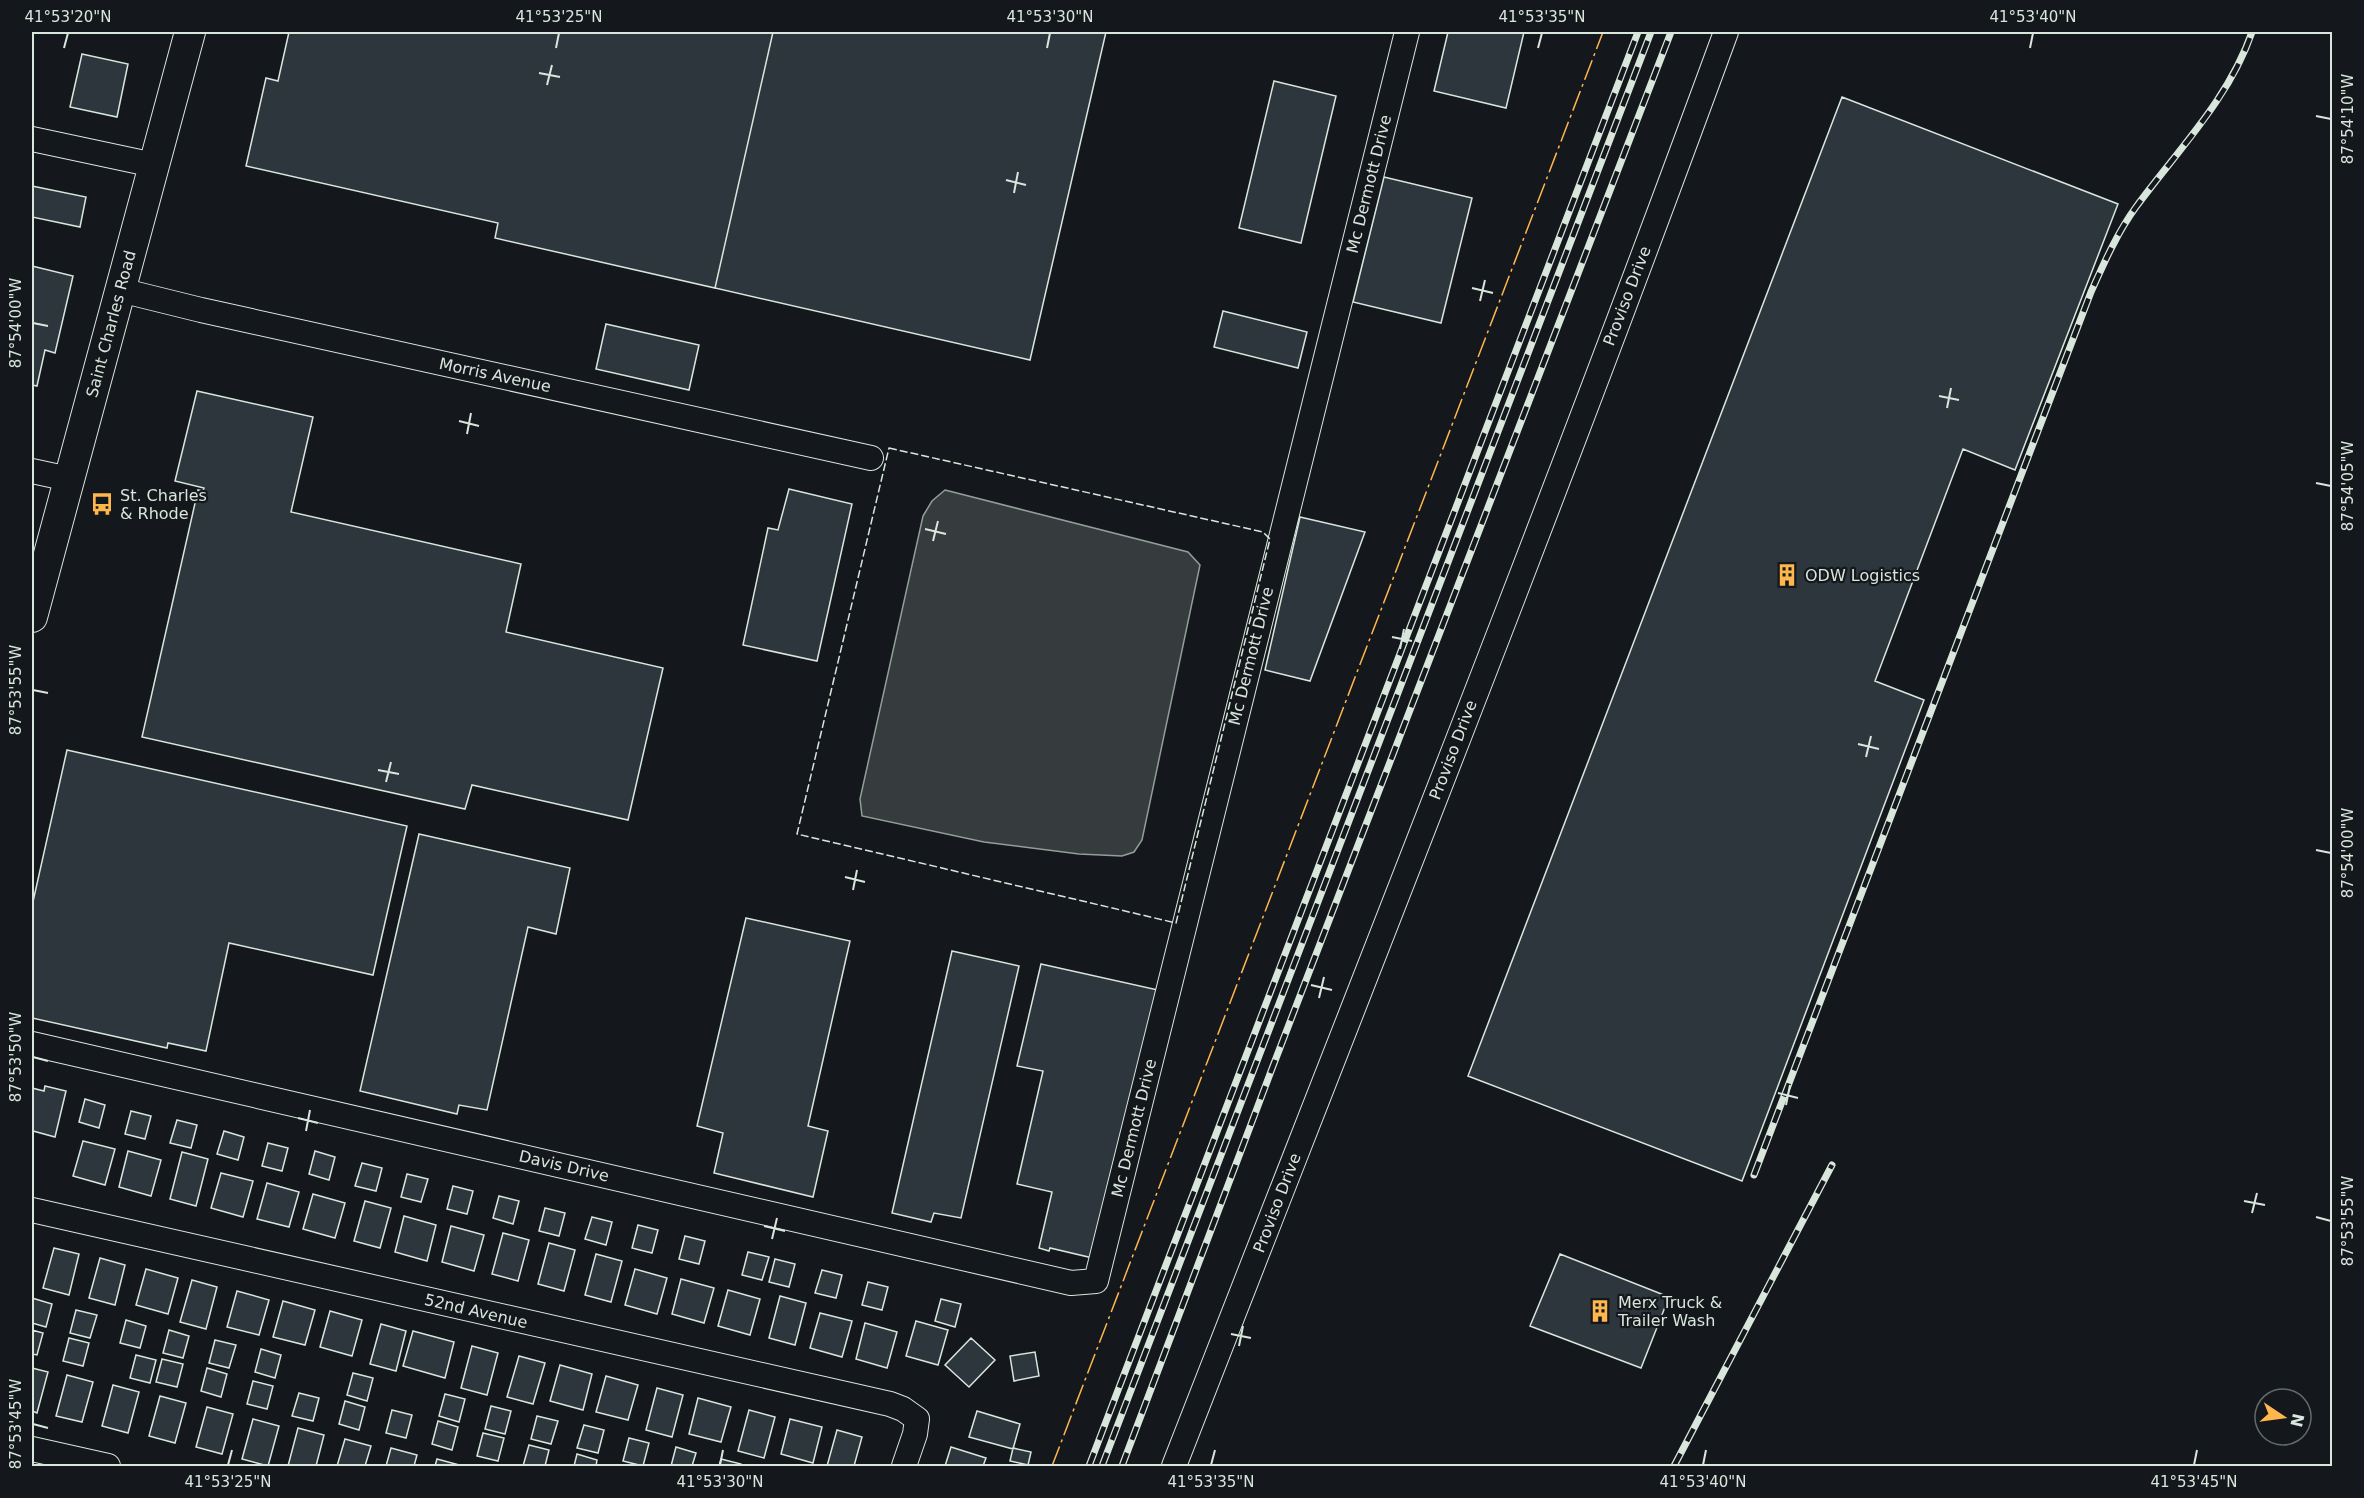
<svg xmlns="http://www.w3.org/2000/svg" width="2364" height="1498" font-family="'DejaVu Sans',sans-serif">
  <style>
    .water { fill: #363b3e; stroke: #939e99; stroke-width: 1.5 }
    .building { fill: #2c363c; stroke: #d8e6dc; stroke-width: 1.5 }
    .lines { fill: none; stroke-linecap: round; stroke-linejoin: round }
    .minor-casing { stroke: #d8e6dc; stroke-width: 26 }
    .major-casing { stroke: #d8e6dc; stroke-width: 32 }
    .minor { stroke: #14181c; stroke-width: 24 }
    .major { stroke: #14181c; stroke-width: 30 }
    .rail-casing { stroke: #d8e6dc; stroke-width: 7 }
    .rail { stroke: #14181c; stroke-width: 4.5; stroke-dasharray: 14; stroke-linecap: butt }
    .fence { stroke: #d8e6dc; stroke-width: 1.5; stroke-dasharray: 8 3; stroke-linecap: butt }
    .power { stroke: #ffb74d; stroke-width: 1.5; stroke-dasharray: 21 4.5 3 4.5; stroke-linecap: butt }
    .ticks { fill: none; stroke: #d8e6dc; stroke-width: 2 }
    .labels { text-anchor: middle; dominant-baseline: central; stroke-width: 4.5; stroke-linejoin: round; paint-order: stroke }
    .street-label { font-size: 16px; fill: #d8e6dc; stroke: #14181c }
    .poi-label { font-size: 16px; fill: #d8e6dc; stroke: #14181c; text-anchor: start }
    .neatline { fill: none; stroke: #d8e6dc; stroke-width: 2 }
    .ticks-label { font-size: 15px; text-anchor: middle; fill: #d8e6dc }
  </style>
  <rect width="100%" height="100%" fill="#14181c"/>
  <path class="water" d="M945,490L1188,552L1200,565L1142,840L1134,852L1122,856L1079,854L984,842L862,816L860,799L923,516L932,501Z"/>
  <path class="building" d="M289,32H773L715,288L495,238L498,223L246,166L266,78L278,81Z
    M773,32H1106L1030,360L715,288Z
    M1448,32H1524L1506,108L1434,91Z
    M82,54L128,64L117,117L70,107Z
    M1274,81L1336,96L1301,243L1239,228Z
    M1842,97L2118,204L2015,470L1963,449L1875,681L1924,700L1742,1181L1468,1076Z
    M1384,177L1472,198L1441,323L1353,302Z
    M32,186L86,197L80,227L32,217Z
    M32,266L73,276L55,353L45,350L37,386L32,385Z
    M1223,311L1307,332L1298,368L1214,347Z
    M606,324L699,345L689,390L596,369Z
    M197,391L313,417L291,512L521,564L506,632L663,668L628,820L472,785L465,809L142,737L198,490L203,491L204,488L175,481Z
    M789,489L852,504L817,661L743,645L768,528L778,530Z
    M1300,517L1365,532L1310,681L1265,670Z
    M67,750L407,826L373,975L229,943L206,1051L168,1043L167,1048L32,1018V906Z
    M419,834L570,868L556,934L528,927L487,1110L459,1105L457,1114L360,1091Z
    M746,918L850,941L808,1126L828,1131L813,1197L714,1173L723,1133L697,1126Z
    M952,951L1019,966L961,1218L934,1213L931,1222L892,1213Z
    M1041,964L1158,990L1097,1259L1050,1248L1049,1251L1039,1248L1052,1192L1017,1184L1043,1071L1017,1066Z
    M45,1086L66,1091L55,1137L33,1131L32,1138V1088L44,1091Z
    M85,1099L105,1105L99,1128L79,1122Z
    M131,1111L151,1116L145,1139L125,1134Z
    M177,1120L197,1125L191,1148L170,1143Z
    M224,1131L244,1137L238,1160L217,1154Z
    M83,1141L115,1149L105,1185L73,1176Z
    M268,1143L288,1148L282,1171L262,1166Z
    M128,1151L161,1160L151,1196L119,1187Z
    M315,1151L335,1157L329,1180L309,1174Z
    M182,1152L208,1159L196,1206L170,1199Z
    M362,1163L382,1168L376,1191L355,1186Z
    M221,1173L253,1181L243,1217L211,1208Z
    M407,1174L428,1179L421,1202L401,1197Z
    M267,1183L299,1192L289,1227L257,1219Z
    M453,1186L473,1191L467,1214L447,1209Z
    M313,1194L345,1203L335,1238L303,1229Z
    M499,1196L519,1201L513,1224L493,1218Z
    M365,1201L391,1208L380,1248L354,1241Z
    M545,1208L565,1213L559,1236L539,1231Z
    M404,1216L436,1225L427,1261L395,1252Z
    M592,1217L612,1222L606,1245L585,1239Z
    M638,1225L658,1230L652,1253L632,1248Z
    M451,1226L484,1235L474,1271L442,1262Z
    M503,1233L529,1240L518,1281L492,1274Z
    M685,1236L705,1241L699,1264L679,1259Z
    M549,1243L575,1250L564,1291L538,1284Z
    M54,1248L79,1254L69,1295L43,1288Z
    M748,1252L769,1257L762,1280L742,1275Z
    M596,1254L622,1261L611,1302L585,1295Z
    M1560,1254L1669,1297L1641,1368L1530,1326Z
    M100,1258L125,1265L115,1305L89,1298Z
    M775,1259L795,1264L789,1287L769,1282Z
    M146,1269L178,1278L168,1314L136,1305Z
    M635,1269L667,1278L657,1314L625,1305Z
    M822,1270L842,1275L836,1298L815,1293Z
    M681,1279L714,1288L704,1323L672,1314Z
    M192,1280L217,1287L206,1329L180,1322Z
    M868,1282L888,1287L882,1310L862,1305Z
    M728,1290L760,1299L750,1335L718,1326Z
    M237,1291L269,1300L259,1335L227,1327Z
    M780,1296L806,1303L795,1345L769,1338Z
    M32,1298L52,1304L46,1327L32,1323Z
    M941,1299L961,1304L955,1327L935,1321Z
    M283,1301L315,1310L305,1345L273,1337Z
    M76,1310L97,1315L90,1338L70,1333Z
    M330,1311L362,1320L352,1356L320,1347Z
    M820,1313L852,1321L842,1357L810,1348Z
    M126,1320L146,1326L140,1348L120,1343Z
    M916,1321L948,1330L938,1365L906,1356Z
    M865,1323L897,1332L887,1368L856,1359Z
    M381,1324L406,1331L396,1371L370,1364Z
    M32,1330L43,1333L37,1355L32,1354Z
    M169,1330L189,1336L183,1358L163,1353Z
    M413,1331L454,1342L445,1378L403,1366Z
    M69,1338L89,1343L83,1366L63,1361Z
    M971,1338L995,1360L969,1387L945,1365Z
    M215,1340L236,1345L229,1368L209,1363Z
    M472,1346L498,1353L487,1395L461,1388Z
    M261,1349L281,1355L275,1378L255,1372Z
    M1035,1352L1039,1376L1014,1381L1010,1356Z
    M136,1355L156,1360L150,1383L130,1378Z
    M519,1356L545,1363L533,1404L507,1397Z
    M162,1359L183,1364L177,1387L156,1382Z
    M560,1365L592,1374L583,1410L550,1401Z
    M32,1368L48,1372L37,1413L32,1411Z
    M207,1368L227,1374L221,1397L201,1391Z
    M353,1373L373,1378L367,1401L347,1395Z
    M67,1375L93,1382L82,1422L56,1416Z
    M606,1376L638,1385L628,1420L596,1412Z
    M253,1381L273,1386L267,1409L247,1404Z
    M113,1385L139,1392L128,1433L102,1426Z
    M657,1388L683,1395L672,1437L646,1430Z
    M299,1393L319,1398L313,1421L292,1416Z
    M445,1394L465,1399L459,1422L439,1416Z
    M160,1396L186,1403L175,1443L149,1436Z
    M698,1398L731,1407L721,1442L689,1434Z
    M345,1401L365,1407L359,1430L339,1424Z
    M491,1406L511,1411L505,1434L485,1429Z
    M207,1407L233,1414L222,1454L196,1447Z
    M392,1410L412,1415L406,1438L386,1433Z
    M749,1410L775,1417L764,1458L738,1451Z
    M977,1411L1020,1424L1013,1449L969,1437Z
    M537,1416L558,1421L551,1444L531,1439Z
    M253,1419L279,1426L268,1466L242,1459Z
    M790,1419L822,1427L813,1463L781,1454Z
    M438,1421L458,1427L452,1450L432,1444Z
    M584,1425L604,1430L598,1453L577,1448Z
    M298,1428L324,1435L316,1466H288Z
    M837,1430L862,1437L854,1466H827Z
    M483,1433L504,1438L498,1461L477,1456Z
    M629,1438L649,1443L643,1466L623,1461Z
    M345,1439L371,1446L365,1466H337Z
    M529,1445L549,1450L545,1466H523Z
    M676,1447L696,1453L692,1466H671Z
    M951,1447L986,1458L983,1466H945Z
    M391,1448L417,1455L414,1466H386Z
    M1013,1448L1031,1452L1028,1465L1010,1461Z
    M577,1454L597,1460L596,1466H574Z
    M437,1459L463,1466H435Z
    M721,1459L741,1464V1466H719Z"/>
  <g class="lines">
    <g class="minor-casing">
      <path id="minor" d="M32,139L154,165
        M120,290L201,310L871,458
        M32,471L69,479
        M32,1044L1071,1283L1096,1281L1407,32
        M32,1210L890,1404L903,1409L917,1419L915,1434L904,1466
        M32,1449L108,1466
        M1174,1466C1360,989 1550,513 1726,32"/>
    </g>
    <g class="major-casing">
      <path id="major" d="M32,617L190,32"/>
    </g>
    <use href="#minor" class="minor"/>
    <use href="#major" class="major"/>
    <g class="rail-casing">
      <path id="rail" d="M1754,1175L2091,292C2104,263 2117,233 2136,207C2177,151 2229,99 2252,32
        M1089,1466L1638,32
        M1102,1466L1651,32
        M1122,1466L1273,1066L1671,32
        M1674,1466L1832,1165"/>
    </g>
    <use href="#rail" class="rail"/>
    <path class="fence" d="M889,448L1263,532L1270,539L1176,923L797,834Z"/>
    <path class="power" d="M1052,1466L1603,32"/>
  </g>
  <path class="ticks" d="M64,48L68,33M556,48L559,33M1047,48L1050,33M1538,48L1542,33M2030,48L2033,33M539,73L560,77M547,85L552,65M2316,116L2331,119M1006,180L1026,185M1014,193L1018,172M1472,288L1493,293M1480,301L1485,280M33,323L48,326M1939,396L1959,400M1947,408L1951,388M459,421L479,426M467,434L471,413M2316,483L2331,486M925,529L946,534M933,541L938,521M1392,637L1412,641M1400,649L1404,629M33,690L48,693M1858,744L1879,749M1866,757L1871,736M378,770L399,774M386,782L391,762M2316,850L2331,853M845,877L865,882M853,890L857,870M1311,985L1332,990M1319,998L1324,977M33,1057L48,1061M1778,1093L1798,1098M1786,1105L1790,1085M298,1118L318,1123M306,1131L310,1110M2244,1201L2265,1205M2252,1213L2257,1193M2316,1217L2331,1221M764,1226L785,1231M772,1239L777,1218M1231,1334L1251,1338M1239,1346L1243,1326M33,1424L48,1428M228,1465L232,1450M720,1465L723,1450M1211,1465L1215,1450M1703,1465L1706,1450M2194,1465L2197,1450"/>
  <defs>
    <g id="bus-bare" transform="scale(1.8)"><path d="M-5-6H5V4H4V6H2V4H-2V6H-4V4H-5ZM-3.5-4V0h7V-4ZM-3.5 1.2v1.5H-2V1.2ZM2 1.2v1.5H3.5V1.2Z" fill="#ffb74d" stroke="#14181c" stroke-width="2.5" paint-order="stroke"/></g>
    <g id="building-bare" transform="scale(1.8)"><path d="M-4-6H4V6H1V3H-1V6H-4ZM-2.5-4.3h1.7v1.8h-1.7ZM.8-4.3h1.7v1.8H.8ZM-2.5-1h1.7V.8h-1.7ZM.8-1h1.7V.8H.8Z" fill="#ffb74d" stroke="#14181c" stroke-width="2.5" paint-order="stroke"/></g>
  </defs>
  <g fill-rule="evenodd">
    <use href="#bus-bare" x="102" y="504"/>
    <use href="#building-bare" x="1787" y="575"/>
    <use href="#building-bare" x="1600" y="1311"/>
  </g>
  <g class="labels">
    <g class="street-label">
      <text transform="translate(1369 184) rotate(-76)">Mc Dermott Drive</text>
      <text transform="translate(1627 296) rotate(-69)">Proviso Drive</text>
      <text transform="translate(111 324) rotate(-75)">Saint Charles Road</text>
      <text transform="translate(495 375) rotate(12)">Morris Avenue</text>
      <text transform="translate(1251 656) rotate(-76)">Mc Dermott Drive</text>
      <text transform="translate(1453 750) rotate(-69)">Proviso Drive</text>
      <text transform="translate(1134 1128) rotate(-76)">Mc Dermott Drive</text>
      <text transform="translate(564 1166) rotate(13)">Davis Drive</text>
      <text transform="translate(1277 1203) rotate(-69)">Proviso Drive</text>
      <text transform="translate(476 1311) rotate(13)">52nd Avenue</text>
    </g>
    <g class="poi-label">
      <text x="120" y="495">St. Charles<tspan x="120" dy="18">&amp; Rhode</tspan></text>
      <text x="1805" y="575">ODW Logistics</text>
      <text x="1618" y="1302">Merx Truck &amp;<tspan x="1618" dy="18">Trailer Wash</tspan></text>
    </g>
  </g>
  <rect width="2364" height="1498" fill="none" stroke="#14181c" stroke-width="66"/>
  <g transform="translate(2283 1417) rotate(103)"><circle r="28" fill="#14181c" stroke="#626a69" stroke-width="1.5"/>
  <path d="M0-4.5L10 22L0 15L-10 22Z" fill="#ffb74d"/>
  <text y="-9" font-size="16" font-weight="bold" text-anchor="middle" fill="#d8e6dc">N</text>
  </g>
  <rect x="33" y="33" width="2298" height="1432" class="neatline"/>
  <g class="ticks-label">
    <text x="68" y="22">41°53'20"N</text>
    <text x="559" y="22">41°53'25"N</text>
    <text x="1050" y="22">41°53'30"N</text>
    <text x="1542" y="22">41°53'35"N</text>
    <text x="2033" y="22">41°53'40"N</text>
    <text transform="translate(2348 119) rotate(-90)" y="5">87°54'10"W</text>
    <text transform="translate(16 323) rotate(-90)" y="5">87°54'00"W</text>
    <text transform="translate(2348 486) rotate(-90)" y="5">87°54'05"W</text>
    <text transform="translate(16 690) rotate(-90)" y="5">87°53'55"W</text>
    <text transform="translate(2348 853) rotate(-90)" y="5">87°54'00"W</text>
    <text transform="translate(16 1057) rotate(-90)" y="5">87°53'50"W</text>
    <text transform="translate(2348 1221) rotate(-90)" y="5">87°53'55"W</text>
    <text transform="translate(16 1424) rotate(-90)" y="5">87°53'45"W</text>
    <text x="228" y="1487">41°53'25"N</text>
    <text x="720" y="1487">41°53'30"N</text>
    <text x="1211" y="1487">41°53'35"N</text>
    <text x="1703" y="1487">41°53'40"N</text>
    <text x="2194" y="1487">41°53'45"N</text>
  </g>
</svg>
